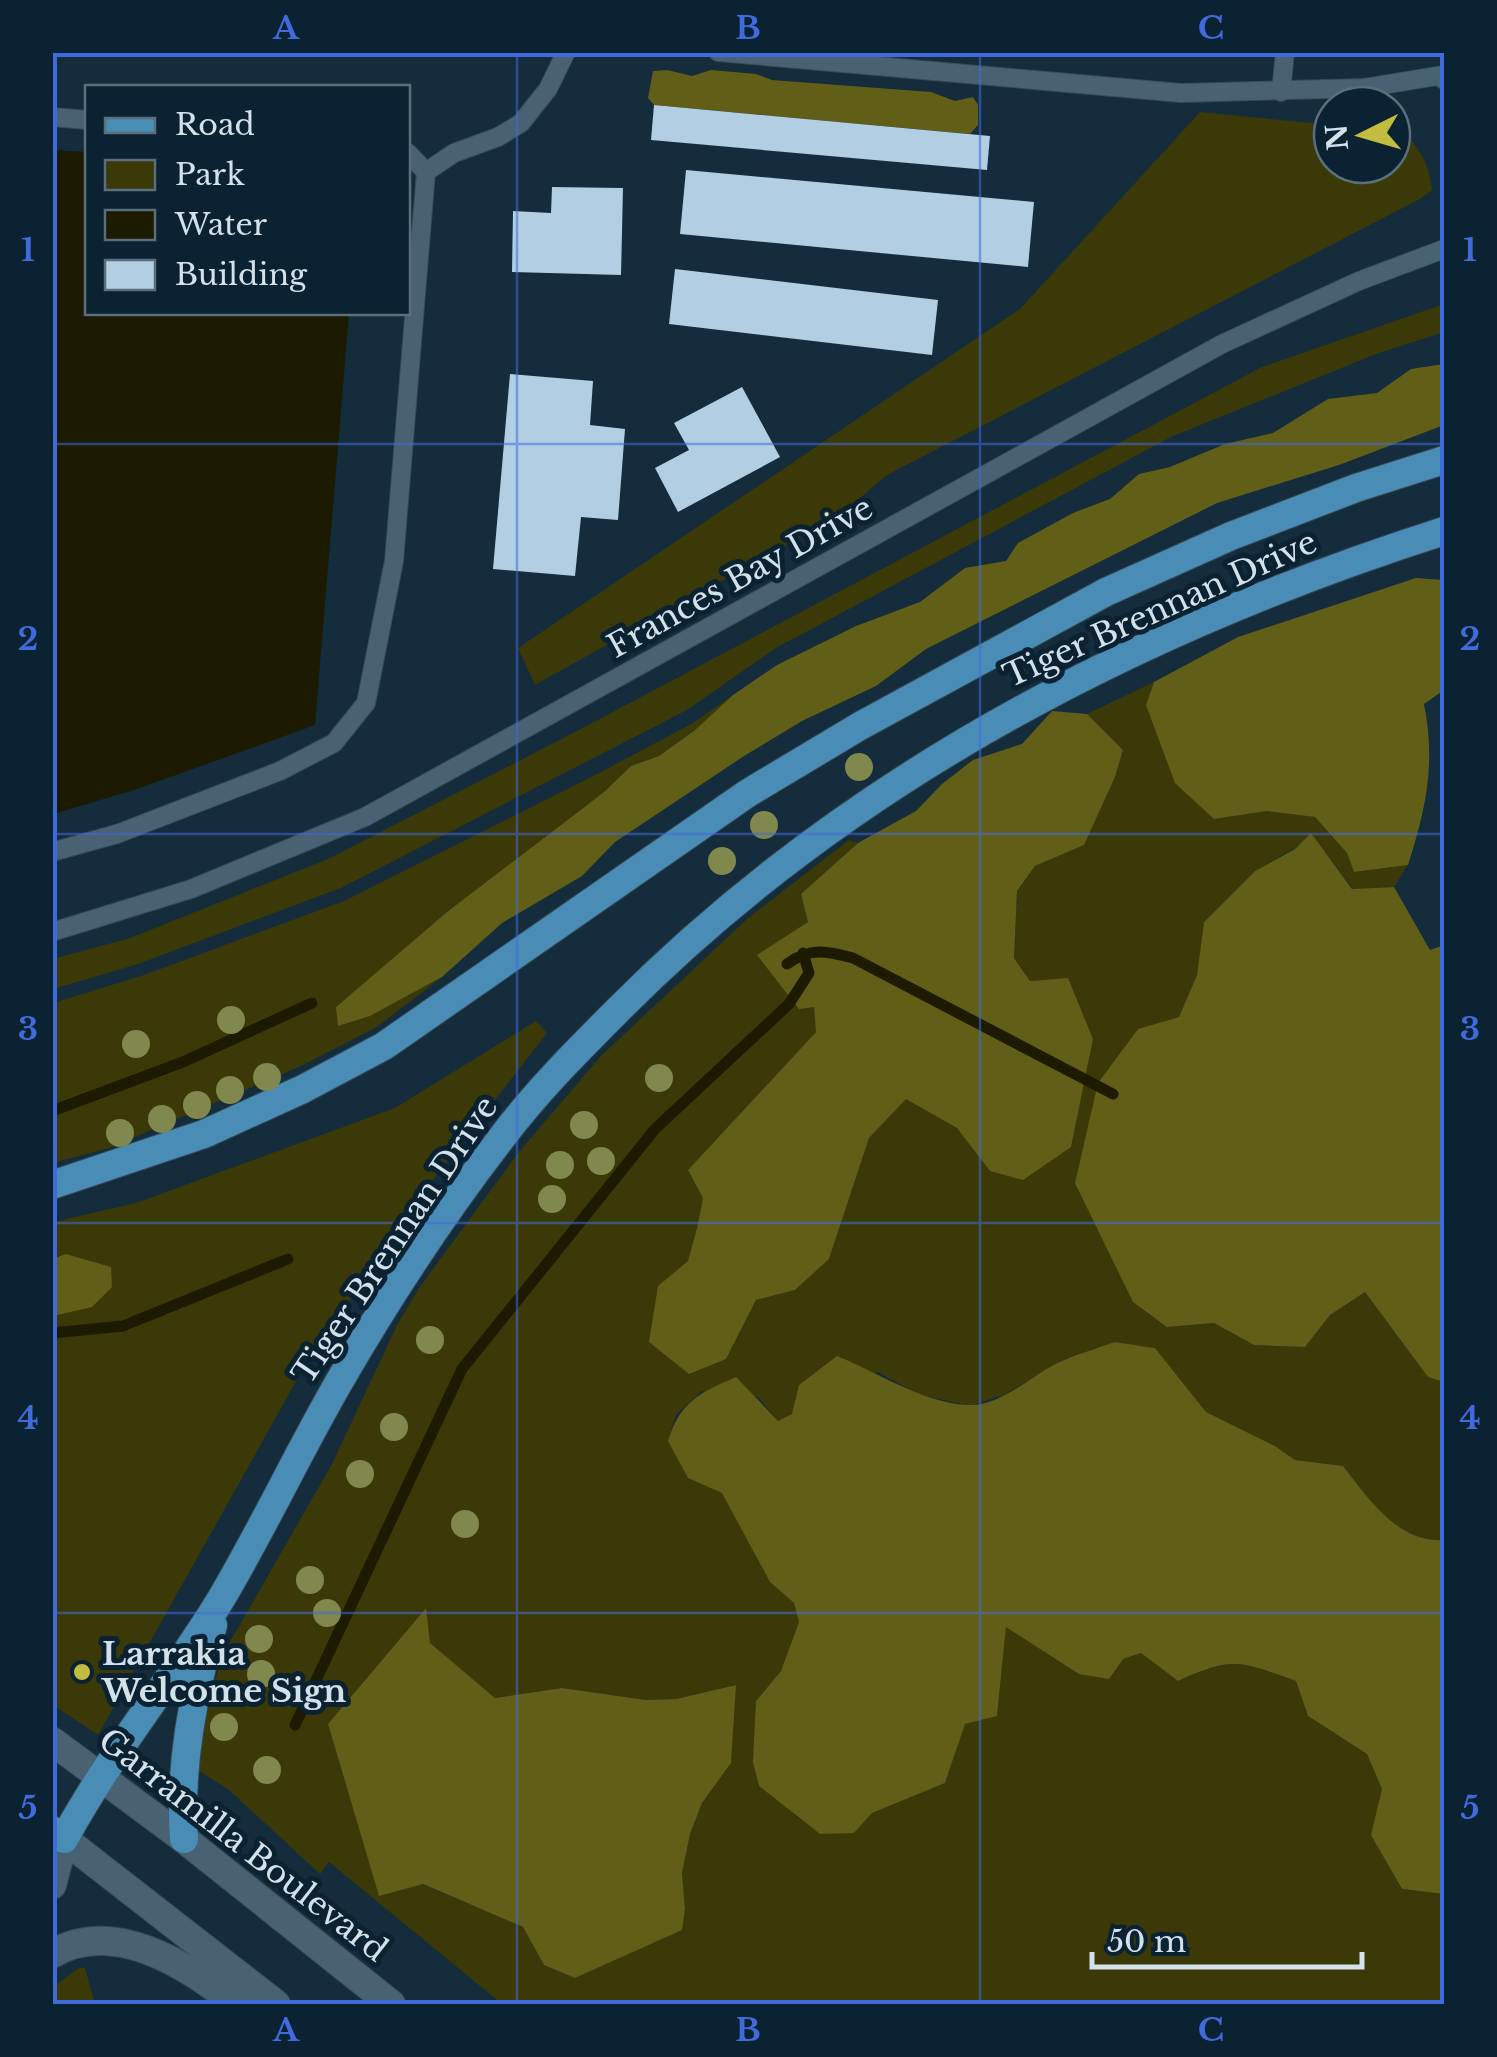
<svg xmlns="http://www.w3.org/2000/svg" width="1497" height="2057" font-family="'Libre Baskerville',serif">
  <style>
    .green { fill: #3b3907; fill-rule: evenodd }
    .forest { fill: #615e18 }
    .water { fill: #1c1a00 }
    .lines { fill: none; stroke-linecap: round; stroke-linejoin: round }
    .stream { stroke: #1c1a00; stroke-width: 11 }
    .building { fill: #b1cee2 }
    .service-casing { stroke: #374956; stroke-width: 20 }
    .minor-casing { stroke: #374956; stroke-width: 30 }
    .tertiary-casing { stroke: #374956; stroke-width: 30 }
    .primary-casing { stroke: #374956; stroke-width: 30 }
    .service { stroke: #486173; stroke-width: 18 }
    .minor { stroke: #486173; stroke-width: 28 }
    .tertiary { stroke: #486173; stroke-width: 28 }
    .primary { stroke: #498db7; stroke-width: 28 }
    .tree { fill: #80884d }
    .grid { fill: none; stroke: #416bdc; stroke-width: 2.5; stroke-opacity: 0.55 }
    .poi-dot { fill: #c2bd3f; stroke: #0a2231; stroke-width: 4 }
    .labels { text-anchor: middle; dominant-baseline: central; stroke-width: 10; stroke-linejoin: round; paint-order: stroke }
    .street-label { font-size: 32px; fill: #d3e1eb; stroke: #0a2231 }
    .poi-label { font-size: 32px; font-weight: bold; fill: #d3e1eb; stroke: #0a2231; text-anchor: start }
    .neatline { fill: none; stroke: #416bdc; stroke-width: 4 }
    .grid-label { font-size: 32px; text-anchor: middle; font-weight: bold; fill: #416bdc }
  </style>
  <rect width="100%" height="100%" fill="#142c3b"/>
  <path class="green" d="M1200,112L1332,125V165H1392V131L1405,132C1420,150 1430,165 1432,190L1420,199L887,475L840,515L535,685L518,648L1020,309Z
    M1444,304V332L1376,354L1171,437L776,648L687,710L341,888L138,964L53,989V959L130,938L328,859L577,731L1262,367Z
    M1154,682L1146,705L1214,819L1267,811L1315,817L1347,853L1354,872L1408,865L1394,887L1353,889L1311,834L1298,846L1255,871L1204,922L1197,975L1179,1017L1138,1029L1075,1183L1167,1327L1214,1323L1254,1345L1305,1347L1330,1315L1365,1292L1428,1377L1444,1382V1540C1398,1543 1369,1499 1343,1466L1295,1460L1275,1446L1206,1412L1155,1348L1116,1342L1061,1361L1006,1394L970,1406L917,1394L878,1372L778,1421L758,1397L702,1391L676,1415L668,1441L688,1478L722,1492L770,1582L794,1603L799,1622L781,1671L756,1701L795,1815L820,1833H854L872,1813L945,1783L965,1724L997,1716L1006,1626L1079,1674L1141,1653L1178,1681C1235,1656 1239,1661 1296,1681L1308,1716L1367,1754L1382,1789L1372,1836L1402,1889L1444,1894V2004H502L329,1862L320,1874L229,1790L196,1769L206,1711L223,1654L332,1464L397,1325L419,1288L518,1153L601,1056L748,918L849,840L858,843L801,894L808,922L816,1032L688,1170L703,1198L697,1228L688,1261L658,1287L726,1359L756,1300L795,1290L829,1259L869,1138L906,1098L957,1128L991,1171L1071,1147L1080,1100L1030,981L1014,958L1017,891L1035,866L1084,845L1115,777L1123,750L1087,714ZM425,1609L429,1643L495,1698L563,1688L646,1700L676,1699L735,1685L731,1763L702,1803L690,1834L682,1873L685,1909L681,1930L575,1978L544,1965L523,1927L422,1884L379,1895L328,1724Z
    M733,695L695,730L659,756L631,766L604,792L447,912L336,1007L370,1016L442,977L377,1027L301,1066L109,1148L53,1163V1003L144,975L344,901L601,772L693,723Z
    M536,1021L547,1033L428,1186L303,1369L98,1735L53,1705V1222L136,1203L395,1108Z
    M79,1968H85L95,2004H53V1987Z"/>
  <path class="forest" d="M667,70L692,76L711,70L756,74L772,80L931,92L955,101L973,97L978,105V125L970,134L654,105L648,98L653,71Z
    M1444,364V425L1339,465L1217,503L926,649L876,686L802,721L744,756L615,842L582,876L502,923L442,977L370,1016L338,1026L336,1007L447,912L604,792L631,766L659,756L695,730L733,695L777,665L856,626L920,602L965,568L1006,561L1018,543L1073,513L1110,499L1139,474L1170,467L1225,444L1273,433L1328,399L1377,393L1411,369Z
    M1416,578L1444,580V690L1424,704C1436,763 1426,809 1408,865L1354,872L1347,853L1315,817L1267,811L1214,819L1175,783L1146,705L1154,682L1238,637Z
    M1052,711L1087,714L1123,750L1115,777L1084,845L1035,866L1017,891L1014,958L1030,981L1068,978L1093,1039L1071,1147L1023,1180L990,1171L957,1128L906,1099L869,1138L829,1259L795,1290L756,1300L726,1359L689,1374L649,1342L658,1286L688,1261L697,1228L703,1198L688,1170L816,1032L814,1007L799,1009L757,955L808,922L801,894L858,843L916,811L942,784L973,760L1022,744Z
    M1311,833L1352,889L1394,887L1430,950L1444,945V1382L1428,1377L1365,1292L1330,1315L1305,1347L1254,1345L1214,1323L1167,1327L1133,1302L1075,1183L1098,1083L1138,1029L1179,1017L1197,975L1204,922L1255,871L1295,849Z
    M66,1254L111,1267L112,1287L92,1307L53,1316V1259Z
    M1115,1342L1155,1348L1206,1412L1275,1446L1295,1460L1343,1466C1369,1499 1398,1543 1444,1540V1894L1402,1889L1371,1835L1382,1789L1367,1754L1308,1716L1296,1681C1239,1661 1234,1656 1178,1681L1141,1653L1123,1659L1109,1679L1079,1674L1006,1627L997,1716L965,1724L945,1783L872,1813L854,1833L820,1834L759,1786L753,1762L756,1701L781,1671L799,1622L794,1603L770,1582L722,1493L688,1478L668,1441C680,1402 699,1393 736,1377L778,1421L792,1414L799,1385L837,1356C879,1373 921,1402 967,1405C1002,1407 1033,1373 1064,1360C1081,1353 1098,1348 1115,1342Z
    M426,1608L430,1643L495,1698L562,1688L646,1700L676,1699L736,1685L731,1763L702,1803L690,1834L682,1873L685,1909L682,1930L575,1978L544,1965L523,1927L423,1884L379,1896L328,1724Z"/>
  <path class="water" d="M53,150L87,152L88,312L349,313L315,725L137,789L53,814Z"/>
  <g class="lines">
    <path class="stream" d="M787,964C810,947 827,951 853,958L1113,1094
      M52,1111L183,1062L312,1003
      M52,1333L123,1326L288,1259
      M295,1725L462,1369L655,1129L789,1004L809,973L803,953"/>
  </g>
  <path class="building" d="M654,105L990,136L987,170L651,140Z
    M686,170L1034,202L1028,267L680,234Z
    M552,187L623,188L621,275L512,272L513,211L551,213Z
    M675,269L938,300L932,355L669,324Z
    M510,374L593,381L590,425L625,429L618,520L581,517L575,576L493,569Z
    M742,387L780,457L678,512L655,468L689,450L674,423Z"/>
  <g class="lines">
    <g class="service-casing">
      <path id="service" d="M718,52L1181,93L1364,88L1443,75L1444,80
        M1281,92L1285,52
        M52,117L88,120
        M408,153L426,172
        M52,852L117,834L280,771L334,743L366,703L394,561L426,172L454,153L498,137L521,123L548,89L566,52
        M52,932L191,889L365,817L1222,344L1359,281L1444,249"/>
    </g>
    <g class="minor-casing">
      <path id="minor" d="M52,1885L64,1839
        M52,1954C114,1917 189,1966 236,2004"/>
    </g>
    <g class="tertiary-casing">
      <path id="tertiary" d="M52,1741L184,1839L391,2004
        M64,1839L276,2004"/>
    </g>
    <g class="primary-casing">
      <path id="primary" d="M52,1185L204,1134L303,1089L384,1046L748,793L860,726L1106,592L1231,536L1356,488L1444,460
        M52,1830L64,1839C110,1754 171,1681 221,1599C263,1528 298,1453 339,1382C387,1299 444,1212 503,1136C537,1091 577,1051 616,1012C845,780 1137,629 1444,531
        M184,1839C179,1765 193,1696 213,1625"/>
    </g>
    <use href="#service" class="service"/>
    <use href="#minor" class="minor"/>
    <use href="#tertiary" class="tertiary"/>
    <use href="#primary" class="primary"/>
  </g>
  <g class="tree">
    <circle cx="859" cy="767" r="14"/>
    <circle cx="764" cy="825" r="14"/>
    <circle cx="722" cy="861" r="14"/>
    <circle cx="231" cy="1020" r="14"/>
    <circle cx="136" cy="1044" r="14"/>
    <circle cx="267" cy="1077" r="14"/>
    <circle cx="659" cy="1078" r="14"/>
    <circle cx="230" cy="1090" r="14"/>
    <circle cx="197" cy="1105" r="14"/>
    <circle cx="162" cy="1119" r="14"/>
    <circle cx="584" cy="1125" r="14"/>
    <circle cx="120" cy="1133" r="14"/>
    <circle cx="601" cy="1161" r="14"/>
    <circle cx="560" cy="1165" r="14"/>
    <circle cx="552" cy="1199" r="14"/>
    <circle cx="430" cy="1340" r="14"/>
    <circle cx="394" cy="1427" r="14"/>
    <circle cx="360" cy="1474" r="14"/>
    <circle cx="465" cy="1524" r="14"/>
    <circle cx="310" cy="1580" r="14"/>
    <circle cx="327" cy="1613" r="14"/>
    <circle cx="259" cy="1639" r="14"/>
    <circle cx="261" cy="1674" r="14"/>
    <circle cx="224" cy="1727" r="14"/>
    <circle cx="267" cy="1770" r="14"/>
  </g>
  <path class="grid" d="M517,52V2004M980,52V2004M52,444H1444M52,834H1444M52,1223H1444M52,1613H1444"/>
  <circle class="poi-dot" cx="82" cy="1672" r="10"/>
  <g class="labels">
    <g class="street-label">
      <text transform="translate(740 577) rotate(-29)">Frances Bay Drive</text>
      <text transform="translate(1160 609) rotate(-24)">Tiger Brennan Drive</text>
      <text transform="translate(395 1240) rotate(-56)">Tiger Brennan Drive</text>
      <text transform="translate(243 1845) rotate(38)">Garramilla Boulevard</text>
    </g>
    <g class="poi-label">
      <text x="102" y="1654">Larrakia<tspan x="102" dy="37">Welcome Sign</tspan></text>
    </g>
  </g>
  <rect width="1497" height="2057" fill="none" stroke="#0a2231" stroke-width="110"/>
  <rect x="85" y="85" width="325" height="230" fill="#0a2231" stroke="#5a6e7b" stroke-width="2.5"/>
  <rect x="105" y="118" width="50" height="15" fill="#498db7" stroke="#5a6e7b" stroke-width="2.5"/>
  <text x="175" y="135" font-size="30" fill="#d3e1eb">Road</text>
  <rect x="105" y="160" width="50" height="30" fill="#3b3907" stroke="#5a6e7b" stroke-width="2.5"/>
  <text x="175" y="185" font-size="30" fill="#d3e1eb">Park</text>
  <rect x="105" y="210" width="50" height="30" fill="#1c1a00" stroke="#5a6e7b" stroke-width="2.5"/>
  <text x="175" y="235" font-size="30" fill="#d3e1eb">Water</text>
  <rect x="105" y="260" width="50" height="30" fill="#b1cee2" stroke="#5a6e7b" stroke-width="2.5"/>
  <text x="175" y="285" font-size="30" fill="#d3e1eb">Building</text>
  <g transform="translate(1362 135) rotate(265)"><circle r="48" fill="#0a2231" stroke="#5a6e7b" stroke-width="2.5"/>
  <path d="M0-8L18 38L0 25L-18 38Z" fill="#c2bd3f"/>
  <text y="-15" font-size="28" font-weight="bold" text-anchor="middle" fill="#d3e1eb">N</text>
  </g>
  <path d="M1092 1952v15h270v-15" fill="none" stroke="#d3e1eb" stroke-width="5"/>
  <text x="1107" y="1952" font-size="30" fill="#d3e1eb" stroke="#0a2231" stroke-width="8" paint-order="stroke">50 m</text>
  <rect x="55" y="55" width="1387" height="1947" class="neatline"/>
  <g class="grid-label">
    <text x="286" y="39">A</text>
    <text x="748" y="39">B</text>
    <text x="1211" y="39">C</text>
    <text x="28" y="261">1</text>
    <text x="1470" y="261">1</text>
    <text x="28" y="650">2</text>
    <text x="1470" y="650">2</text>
    <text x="28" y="1040">3</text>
    <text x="1470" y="1040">3</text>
    <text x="28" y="1429">4</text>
    <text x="1470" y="1429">4</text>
    <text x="28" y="1819">5</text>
    <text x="1470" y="1819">5</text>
    <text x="286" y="2041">A</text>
    <text x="748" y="2041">B</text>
    <text x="1211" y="2041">C</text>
  </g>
</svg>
